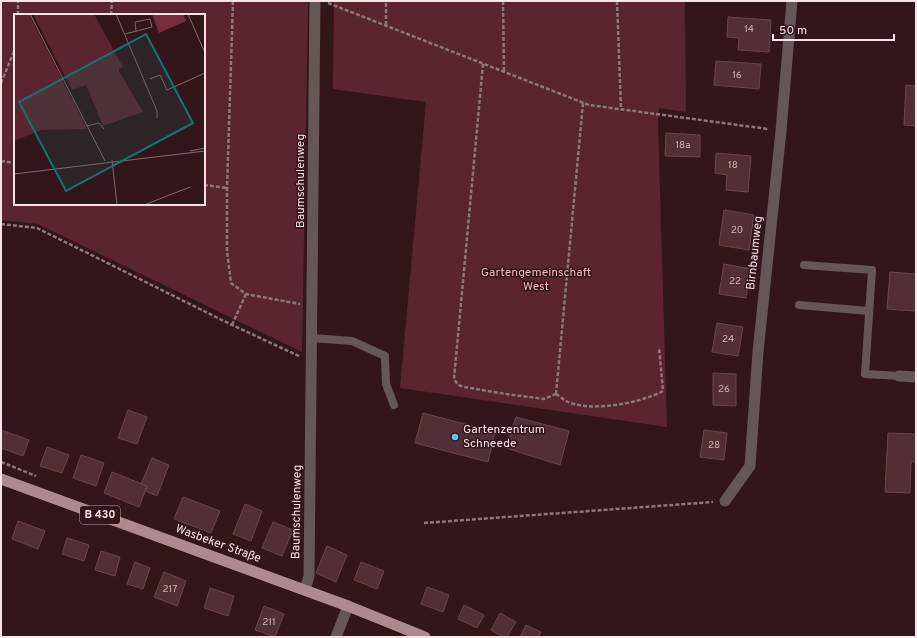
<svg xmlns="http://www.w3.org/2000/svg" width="917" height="638" font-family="Overpass,sans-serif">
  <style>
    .green { fill: #5a2531; fill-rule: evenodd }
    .building { fill: #503036; stroke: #68474c }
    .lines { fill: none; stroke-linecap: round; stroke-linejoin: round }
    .path { stroke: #90767b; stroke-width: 2.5; stroke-dasharray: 4 2; stroke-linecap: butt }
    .service { stroke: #665658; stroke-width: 8 }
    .minor { stroke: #665658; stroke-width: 11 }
    .primary { stroke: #ab8b90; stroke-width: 11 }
    .poi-dot { fill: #5ac8e5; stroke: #33161c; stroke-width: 1.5 }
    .labels { text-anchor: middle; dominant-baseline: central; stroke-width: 3; stroke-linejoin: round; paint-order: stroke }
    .number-label { font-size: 10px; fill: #ceb6ba }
    .shield { fill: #33161c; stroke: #bda6a9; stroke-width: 1 }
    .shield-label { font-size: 11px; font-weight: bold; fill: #f8e3e6 }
    .street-label { font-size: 12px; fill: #f8e3e6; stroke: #33161c }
    .park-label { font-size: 12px; fill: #f8b4c0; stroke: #33161c }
    .poi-label { font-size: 12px; fill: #f8e3e6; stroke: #33161c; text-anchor: start }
    .inset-road { fill: none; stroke: #82686d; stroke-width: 1 }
    .view { fill: #0f766e; fill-opacity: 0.15; stroke: #0f766e; stroke-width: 2 }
    .inset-edge { fill: none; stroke: #f8e3e6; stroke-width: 2 }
  </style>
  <rect width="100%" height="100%" fill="#33161c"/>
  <path class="green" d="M1,1H308L302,352L38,224L1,220ZM15,15H204V204H15Z
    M334,1H685L686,112L659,108L658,124L667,427L400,388L426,102L333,89Z"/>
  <path class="building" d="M728,17L771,20L769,52L738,50L739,38L727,37Z
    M716,61L761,64L759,89L714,85Z
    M906,85L916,86V126L904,125Z
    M666,133L700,135V157L665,156Z
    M716,153L751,156L748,192L726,190L727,175L715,173Z
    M724,210L754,215L749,250L719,245Z
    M724,264L751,269L746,298L719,294Z
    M890,272L916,274V311L887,309Z
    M717,323L743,327L738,356L712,352Z
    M713,373L736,374V406L713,405Z
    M128,410L147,417L137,444L118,438Z
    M423,413L495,432L488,462L415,443Z
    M516,417L569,431L560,465L506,448Z
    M1,430L29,440L23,456L1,448Z
    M704,430L727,433L724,460L700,457Z
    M888,433L916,434V462H911L910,493L885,492Z
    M47,447L69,455L62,473L40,466Z
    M81,455L104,463L96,486L73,478Z
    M152,458L169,465L157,496L145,491L147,486L141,484Z
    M112,472L147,486L139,507L104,493Z
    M183,497L220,511L211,533L174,519Z
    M245,504L262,511L251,541L233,534Z
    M18,521L45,531L38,549L12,539Z
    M273,522L293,530L282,556L262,548Z
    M67,538L89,545L84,561L62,554Z
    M327,546L347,555L336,582L316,573Z
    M101,551L120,557L115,576L95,570Z
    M135,562L150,568L143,589L127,584Z
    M361,562L384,571L377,589L354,580Z
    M164,572L186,581L177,606L154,597Z
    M427,587L449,595L443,612L421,604Z
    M210,588L234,596L228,616L204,608Z
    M464,605L484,615L477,628L458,619Z
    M264,606L284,614L275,637L255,630Z
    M500,613L516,622L507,637H503L491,630Z
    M526,625L541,632L538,637H520Z"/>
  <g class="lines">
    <path class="path" d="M233,1L227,188V251L231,283L246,294L300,304
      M503,1L504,72
      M617,1L621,109
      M328,3L589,105L768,129
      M18,15V1
      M111,15L112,1
      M386,25V1
      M483,64L454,379L458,385L465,387L499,393L544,399L556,394
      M1,83L15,49
      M1,161L15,163
      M204,185L227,188
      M1,224L37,228L232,325L299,356
      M232,325L246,294
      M556,394L583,103
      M556,394C559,396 563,399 566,401C589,413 641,403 663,391L659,347
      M1,462L36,476
      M424,523L713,502"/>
    <path class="service" d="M804,265L872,270L865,374L899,376
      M799,305L869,311
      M313,338L352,341L385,356L386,384L394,405"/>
    <path class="minor" d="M899,376L916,377
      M725,501L750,466L758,352L781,131L792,1
      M305,590L309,576L315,1
      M336,637L348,606"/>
    <path class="primary" d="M1,479L348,606L425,637"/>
  </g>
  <circle class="poi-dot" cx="455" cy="437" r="4"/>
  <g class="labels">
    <g class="number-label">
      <text x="749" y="29">14</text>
      <text x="737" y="75">16</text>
      <text x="683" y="145">18a</text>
      <text x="733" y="165">18</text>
      <text x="737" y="230">20</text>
      <text x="735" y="281">22</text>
      <text x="728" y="339">24</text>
      <text x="724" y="389">26</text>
      <text x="714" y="445">28</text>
      <text x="170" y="589">217</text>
      <text x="269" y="622">211</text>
    </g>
    <rect class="shield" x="80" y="506" width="40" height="18" rx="3"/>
    <g class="shield-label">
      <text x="100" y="515">B 430</text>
    </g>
    <g class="street-label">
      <text transform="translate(301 181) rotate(-90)">Baumschulenweg</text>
      <text transform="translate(755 253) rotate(-84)">Birnbaumweg</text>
      <text transform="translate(297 512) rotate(-89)">Baumschulenweg</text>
      <text transform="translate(218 544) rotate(20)">Wasbeker Straße</text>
    </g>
    <g class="park-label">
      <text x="536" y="273">Gartengemeinschaft<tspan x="536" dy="14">West</tspan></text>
    </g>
    <g class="poi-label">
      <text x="463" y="430">Gartenzentrum<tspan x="463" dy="14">Schneede</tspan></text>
    </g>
  </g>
  <g transform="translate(14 14)">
    <rect width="191" height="191" fill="#33161c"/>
    <path d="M0,0H15L73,115L27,116L0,127ZM19,0H80L109,53L105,54V57L129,98L89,112L72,71L58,76Z" fill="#5a2531"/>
    <path d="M138,0H169L172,7L145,19Z" fill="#762e3f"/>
    <path class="inset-road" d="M16,0L91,147M102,0L143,97V104M174,0L191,39M111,20L138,13L136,5L121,8L122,17M136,65L146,61L153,76L191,59M73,112L85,109L90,115M176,137L191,134M98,146L103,191M0,160L191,137M130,191L176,173"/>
    <path class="view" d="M132,20L179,109L52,177L5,88Z"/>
    <rect width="191" height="191" class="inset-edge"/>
  </g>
  <rect width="917" height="638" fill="none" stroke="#f8e3e6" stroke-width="4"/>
  <path d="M773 34v6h121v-6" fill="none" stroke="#f8e3e6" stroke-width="2"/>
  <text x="779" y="34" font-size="12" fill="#f8e3e6" stroke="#33161c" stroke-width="3" paint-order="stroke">50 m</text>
</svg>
